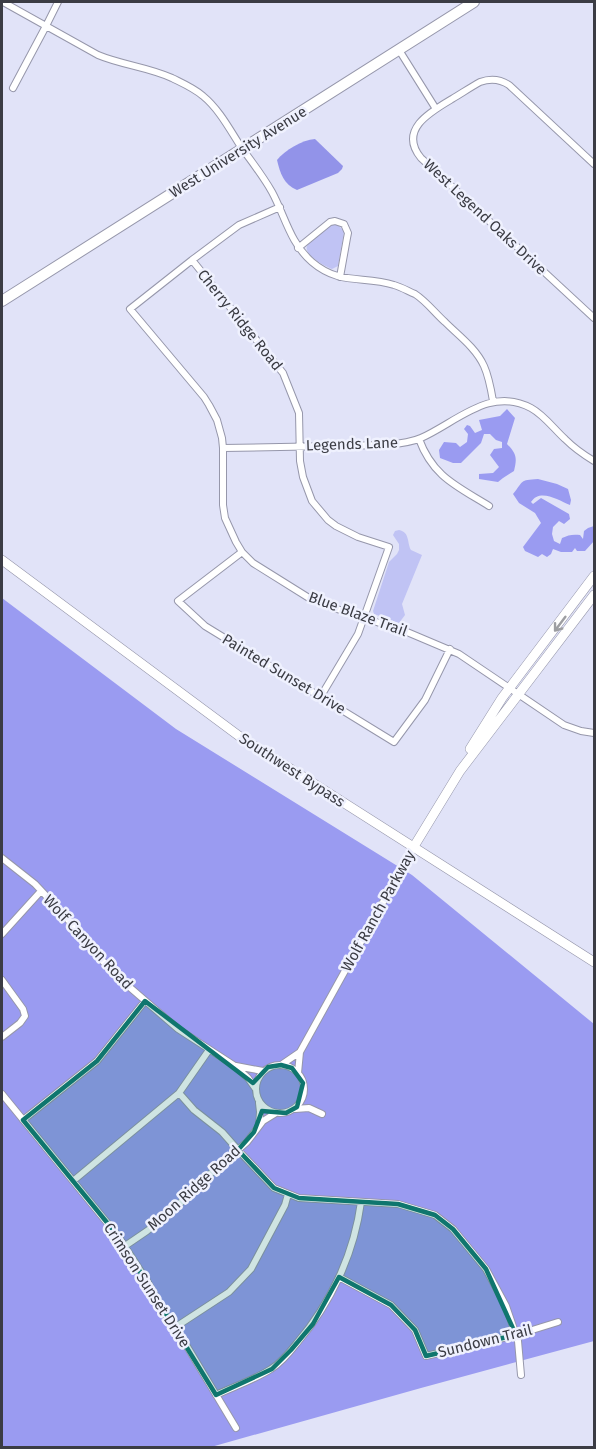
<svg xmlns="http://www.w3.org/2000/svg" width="596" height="1449" font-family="'Fira Sans',sans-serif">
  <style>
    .green { fill: #c0c3f4 }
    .forest { fill: #9a9bf1 }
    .water { fill: #9293e9 }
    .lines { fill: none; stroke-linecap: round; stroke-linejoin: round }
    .street-casing { stroke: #9697ab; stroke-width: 8 }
    .secondary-casing { stroke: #9697ab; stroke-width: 10 }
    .primary-casing { stroke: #9697ab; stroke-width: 12 }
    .street { stroke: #fff; stroke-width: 6 }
    .secondary { stroke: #fff; stroke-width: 9 }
    .primary { stroke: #fff; stroke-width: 10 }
    .oneway { stroke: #9d9ea2 }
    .marked { fill: #0f766e; fill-opacity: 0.2; stroke: #0f766e; stroke-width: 4.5; stroke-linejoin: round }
    .labels { text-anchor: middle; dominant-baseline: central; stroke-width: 5; stroke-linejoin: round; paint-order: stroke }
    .street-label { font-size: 15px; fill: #3b3c44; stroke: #eff1fe }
  </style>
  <rect width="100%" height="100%" fill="#e1e3f8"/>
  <path class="green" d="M331,225H338L342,229L344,232L338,266L332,269C326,267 308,257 307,250C306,248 307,246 308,244Z
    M399,530C410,532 407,543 411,550L422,555L402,604L405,615L399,623L374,614L373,611L389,562L397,554L399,550V544L393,535L395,531Z"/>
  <path class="forest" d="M507,409L515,418L507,444C517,454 517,458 514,471L503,478L498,482L479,479V474L493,473L499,467L490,455L494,449L502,448V442L496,440L490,434H484L481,443L461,463H453L440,458L439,450L444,442L456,443L460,447L467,442L468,434L464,429L467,425L470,426L475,433L482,430L479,420L500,416Z
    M538,479L557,484L568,489L571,500L570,505C558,500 540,488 531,502L533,504L541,498L569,514L570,519L564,524L559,521L553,527L552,534L554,541L560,544L562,538C568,535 573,534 580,535L583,539L584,531L588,528L594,526V541L585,551H577L575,548L572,552H561L553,549L551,554L547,557L542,554L538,557L525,551L523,547L541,523L535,513L519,503L513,494C524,481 519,480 538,479Z
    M2,598L176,729L412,875L594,1024V1341L421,1388L211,1447H2Z"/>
  <path class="water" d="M315,139L343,166L342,169L338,173L297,190C284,185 280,173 277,160C285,150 302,140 315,139Z"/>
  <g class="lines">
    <g class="street-casing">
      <path id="street" d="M3,2L98,55C122,65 148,67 172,78C182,83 194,88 203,96C219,109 230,130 241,147C252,162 263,176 272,192C285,216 290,243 312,262C340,286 364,275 394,285C401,287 408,291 415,294C426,301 435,313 445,322C458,335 476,348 484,366C489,377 491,389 493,401
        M399,50L436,109
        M13,88L46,26L58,2
        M594,164L509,85C500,79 491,78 480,82C471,87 462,93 452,99C430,112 398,130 421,158L594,318
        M280,207L239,225L192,260L130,309L204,397L209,405L217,420L222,438L223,448V505L225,518L236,542L242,552L253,563L309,598L337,609L407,632L459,654L564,725L581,731L594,733
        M298,248L330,222L335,221L344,224L348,233L347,238L340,277
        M192,260L283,373L299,413L300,461L303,477L312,501L328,520L336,526L358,537L389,547L358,634L321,696
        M419,439C433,477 457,486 489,506
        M223,448L385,445C397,444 410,443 421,438C457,422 490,386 531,408C544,415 554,429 565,439C574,448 584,455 594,461
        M242,552L178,601L205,626L394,742L425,700L450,649
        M2,858L35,884L65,916L112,972L178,1029L235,1066L248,1078L255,1088
        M2,934L41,891
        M2,980L23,1009L25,1016L20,1023L2,1037
        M256 1089a24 24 0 1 1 48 0a24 24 0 1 1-48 0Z
        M281,1065L300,1052
        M236,1066L263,1071
        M298,1073L300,1052L413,848
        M179,1093L194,1110L222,1132L238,1150L274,1188L299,1198L398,1204L435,1215L453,1229L486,1269L506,1306L518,1341L521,1375
        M2,1094L118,1236L147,1281L165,1314L188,1348L236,1428
        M295,1109L309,1108L322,1114
        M23,1120L97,1061L145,1001
        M259,1125L260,1112L259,1103
        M73,1181L179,1093L209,1050
        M125,1246L147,1231L172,1211L209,1175L247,1142L263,1121L276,1113
        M339,1277L391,1305L415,1330L426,1356L516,1335L558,1322
        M174,1328L229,1292L251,1269L285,1205L288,1194
        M216,1395C233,1387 256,1379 271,1369C281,1363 290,1352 297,1343C331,1303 354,1254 361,1202"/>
    </g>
    <g class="secondary-casing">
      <path id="secondary" d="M2,560L239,736L594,962
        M470,749L502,698L594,576
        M413,848L460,771L594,595"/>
    </g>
    <g class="primary-casing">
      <path id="primary" d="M2,301L474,2"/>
    </g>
    <use href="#street" class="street"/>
    <use href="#secondary" class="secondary"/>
    <use href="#primary" class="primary"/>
  </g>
  <defs><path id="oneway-shaft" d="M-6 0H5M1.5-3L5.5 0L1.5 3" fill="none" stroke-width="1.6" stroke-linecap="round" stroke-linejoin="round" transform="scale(1.5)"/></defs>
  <use class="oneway" href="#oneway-shaft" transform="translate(560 624) rotate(127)"/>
  <path class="marked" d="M145,1001L253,1083L268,1067L281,1065L292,1068L303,1083L297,1107L286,1113L262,1111L254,1132L238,1150L274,1188L299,1198L398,1204L435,1215L453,1229L486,1269L516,1335L426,1356L415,1330L391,1305L339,1277L313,1324L291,1350L272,1369L216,1395L118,1236L23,1120L97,1061Z"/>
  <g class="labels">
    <g class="street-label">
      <text transform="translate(238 152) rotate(-32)">West University Avenue</text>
      <text transform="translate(485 217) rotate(43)">West Legend Oaks Drive</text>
      <text transform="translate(240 320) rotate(51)">Cherry Ridge Road</text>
      <text transform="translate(352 444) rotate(-2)">Legends Lane</text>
      <text transform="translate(358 614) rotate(20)">Blue Blaze Trail</text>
      <text transform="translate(284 674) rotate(31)">Painted Sunset Drive</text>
      <text transform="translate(292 770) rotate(33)">Southwest Bypass</text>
      <text transform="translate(378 911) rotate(-61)">Wolf Ranch Parkway</text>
      <text transform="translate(88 942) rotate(47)">Wolf Canyon Road</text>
      <text transform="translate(194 1188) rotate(-42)">Moon Ridge Road</text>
      <text transform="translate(147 1285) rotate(57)">Crimson Sunset Drive</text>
      <text transform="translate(485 1341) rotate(-14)">Sundown Trail</text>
    </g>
  </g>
  <rect width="596" height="1449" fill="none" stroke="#3b3c44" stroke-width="6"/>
</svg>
